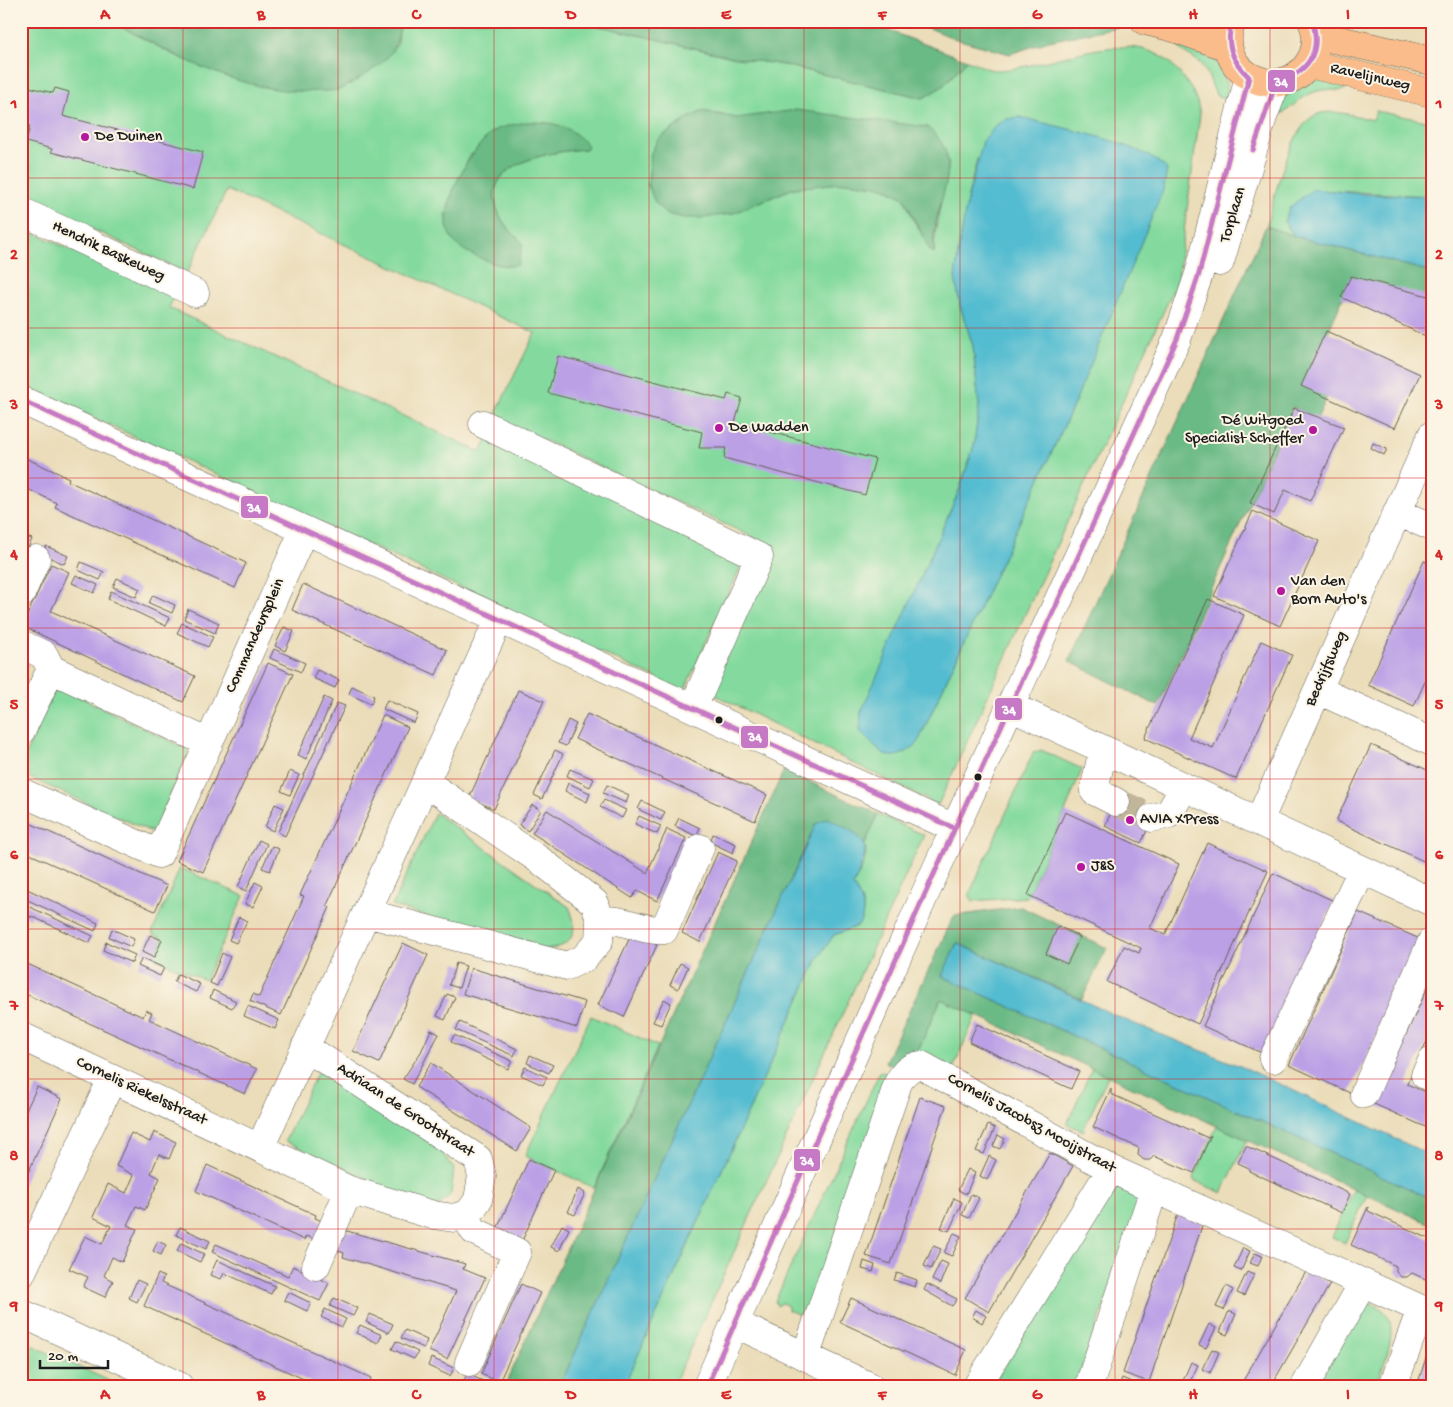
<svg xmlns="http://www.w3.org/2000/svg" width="1453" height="1407" font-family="'Gochi Hand',sans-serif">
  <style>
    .green { fill: #84da9e; stroke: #507b5d; fill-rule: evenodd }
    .forest { fill: #6bba85; stroke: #446b50 }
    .water { fill: #53bcd0; stroke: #386c76 }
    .building { fill: #bba0e6 }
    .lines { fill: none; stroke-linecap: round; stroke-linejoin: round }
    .minor-tunnel { stroke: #c2b69a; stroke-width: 28; stroke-dasharray: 28 14; stroke-linecap: butt }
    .minor-casing { stroke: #646053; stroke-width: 29 }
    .major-casing { stroke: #646053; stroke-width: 29 }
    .minor { stroke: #fff; stroke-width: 28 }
    .major { stroke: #fabc8b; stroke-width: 28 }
    .bus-1-casing { stroke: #fcf5e5; stroke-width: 9 }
    .bus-1 { stroke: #c67ac6; stroke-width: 5 }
    .grid { fill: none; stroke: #d62828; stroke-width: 1; stroke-opacity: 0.55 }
    .poi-dot { fill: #b5179e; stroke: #fcf5e5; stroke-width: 2 }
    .bus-dot { fill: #1c1c1c; stroke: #fcf5e5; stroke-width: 2 }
    .labels { text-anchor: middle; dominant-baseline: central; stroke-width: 4; stroke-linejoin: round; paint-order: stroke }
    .street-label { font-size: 16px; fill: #1c1c1c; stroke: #fcf5e5 }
    .poi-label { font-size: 16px; fill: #1c1c1c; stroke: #fcf5e5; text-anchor: start }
    .line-badge { stroke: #fcf5e5; stroke-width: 2 }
    .badge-label { font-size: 14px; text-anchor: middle; font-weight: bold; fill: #fff }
    .neatline { fill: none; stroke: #d62828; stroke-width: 2 }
    .grid-label { font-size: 16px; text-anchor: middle; font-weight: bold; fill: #d62828 }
  </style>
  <rect width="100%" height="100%" fill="#fcf5e5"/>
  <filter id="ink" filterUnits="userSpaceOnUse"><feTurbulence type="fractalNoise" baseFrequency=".02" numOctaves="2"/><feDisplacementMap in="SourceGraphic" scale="10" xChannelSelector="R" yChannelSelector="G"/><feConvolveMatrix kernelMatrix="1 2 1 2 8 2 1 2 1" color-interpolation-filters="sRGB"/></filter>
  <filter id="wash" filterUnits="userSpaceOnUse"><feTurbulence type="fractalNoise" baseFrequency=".0096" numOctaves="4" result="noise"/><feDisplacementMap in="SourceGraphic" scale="20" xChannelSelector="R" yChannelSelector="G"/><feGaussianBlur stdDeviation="1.12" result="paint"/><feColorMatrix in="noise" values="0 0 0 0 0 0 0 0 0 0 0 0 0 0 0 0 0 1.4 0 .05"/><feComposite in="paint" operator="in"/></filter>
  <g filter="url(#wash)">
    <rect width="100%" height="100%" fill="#ebddb9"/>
    <path class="green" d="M21,21H111L170,53L228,77L263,87L397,46L401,21H578L737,58L784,65L923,98L943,86L967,60C976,63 987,70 996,70C1053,69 1134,18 1178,71C1191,88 1196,93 1200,114L1177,282L938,805L711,693L774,547L494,417L535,333L227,190L187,273L21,196ZM703,111L736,118L759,116L949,163C945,193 934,222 934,253L915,223L904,198L884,187L848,182L794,188L731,214L648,186L651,153ZM588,146L586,149C555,151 481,161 497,209C501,223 513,233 523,243L446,217L457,182L471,154ZM977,159L1075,402L917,744L862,712L959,491L974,445L979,406L973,346L960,306L967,201Z
      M1176,41C1184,43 1196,44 1203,48C1220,60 1227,81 1230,100L1216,95C1210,82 1208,69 1196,60C1188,53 1178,52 1176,41Z
      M1325,77L1350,87C1342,93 1332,89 1322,90C1306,93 1296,103 1284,113H1273C1285,92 1303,82 1325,77Z
      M1376,111L1432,122V196L1313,190L1290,207L1284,221L1294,236L1266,226C1275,199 1290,119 1321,113C1338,110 1356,116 1373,120Z
      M21,227L174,297L169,308L481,452L488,438L720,543L741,566L684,691L21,384Z
      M57,686L189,750L154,833L21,774V764Z
      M1041,750L1082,769L1065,812L1027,897L973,901L969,895L1033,753Z
      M435,813L569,907C582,935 568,952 537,949L392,906Z
      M878,814L924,835L673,1386H624L818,958L834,935L858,926C867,911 863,900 853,886L864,863L866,852L865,844Z
      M180,868L244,896L205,980L154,958L163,939L152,933Z
      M941,999L976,1015L952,1071L916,1055Z
      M591,1016L658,1046L594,1188L525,1156Z
      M1092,1068L1108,1076L1083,1131L1067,1124Z
      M318,1071L439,1148L454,1169L451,1194L439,1206L420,1203L285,1141Z
      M880,1071L894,1077L805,1317L788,1310V1306L782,1303L777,1306L775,1301Z
      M1217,1126L1247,1140L1222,1193L1193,1180Z
      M1122,1185L1129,1188L1138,1202L1136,1219L1075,1386H992L1111,1190Z
      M1354,1189L1367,1195L1345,1243L1332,1237Z
      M1365,1303C1410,1309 1385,1360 1376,1386H1315Z
      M21,1340L120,1386H21Z"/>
    <path class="forest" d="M111,21H401C396,51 392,56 368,73C359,79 348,86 338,90C332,91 325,91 319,91C244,96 174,55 111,21Z
      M578,21H863L967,60L943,86L923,98L784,65L737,58Z
      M912,21H1102L1122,26L1049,41L1010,54L956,39Z
      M796,110L927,127C967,159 938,194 934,234C934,240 934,247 934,253L929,249L904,198L884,187L848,182L794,188L731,214L704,218H684L666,214L655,202L648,186L651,153L658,139L690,117L703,111L736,118Z
      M526,122C554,122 569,124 588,146L586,149C555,151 481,161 497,209C501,223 513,233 523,243L518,265C503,268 492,263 478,257C468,253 457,247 451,237C434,211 472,144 496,130C504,126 517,124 526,122Z
      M1266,226L1294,236L1432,272V289L1427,301L1351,280L1306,382L1329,392L1317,419L1293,407L1158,706L1069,661Z
      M784,770L878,814L865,844L816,824L560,1386H505Z
      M1021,907L1107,948L1082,999L957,943L942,976L1432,1199V1225L941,999L916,1055L898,1068L885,1062L954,916Z"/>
    <path class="water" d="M1020,117C1060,128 1139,141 1167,169L1164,188L1075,402L917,744C889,768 881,753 860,731L861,712L959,491L974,445L979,406L973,346L960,306L955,278L958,253L967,201L983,141L996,125L1007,119Z
      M1313,189L1362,194L1432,196V272L1294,236L1284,221L1290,207Z
      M827,818C870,840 873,841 853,886C863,900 867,911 858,926L834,935L818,958L624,1386H560L816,824Z
      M957,943L1130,1022L1250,1070L1432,1156V1199L942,976Z"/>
    <g id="blocks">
      <path class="building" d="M21,85L53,93L55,88L69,92L63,116L203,152L193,189L51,152L52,149L26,142L30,126L21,124Z
        M1351,276L1432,297V339L1341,297Z
        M1326,331L1420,374L1395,428L1301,386Z
        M558,356L726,400L728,394L742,398L735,423L875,459L865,495L724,458L726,448H699L702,432L548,393Z
        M1294,408L1344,427L1310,501L1285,490L1274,514L1250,503Z
        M1373,443L1387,449L1384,455L1371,448Z
        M21,456L69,478L68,481L246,563L235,588L55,507L57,503L21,486Z
        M1253,511L1319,541L1280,626L1214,596Z
        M21,535L32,539L28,548L21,545Z
        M46,546L68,556L64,564L42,554Z
        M1424,561L1432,565V666L1414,706L1368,685Z
        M81,562L104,572L100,580L78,570Z
        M51,564L69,572L51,611L195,676L183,702L22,626Z
        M76,575L98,585L94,593L72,583Z
        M117,578L140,589L136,597L113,587Z
        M303,584L447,650L436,675L292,610Z
        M111,591L170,618L166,626L108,599Z
        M153,595L175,605L172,613L149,603Z
        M1208,599L1244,615L1189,738L1213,748L1261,641L1292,655L1236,779L1145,738Z
        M188,609L219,623L215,633L184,619Z
        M182,623L213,637L208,647L177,633Z
        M284,627L294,631L285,651L275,646Z
        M274,649L305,663L301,672L270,658Z
        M21,658L29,662L21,678Z
        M268,663L293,674L203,872L177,861Z
        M317,670L339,680L335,688L313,678Z
        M352,686L374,696L371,704L349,694Z
        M518,690L544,701L494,809L469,798Z
        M324,697L332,701L306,759L298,755Z
        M387,700L418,714L414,723L383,709Z
        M337,703L345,706L285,836L278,832Z
        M587,714L767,795L755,821L575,739Z
        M383,715L408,727L327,905L330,907L281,1015L250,1001L253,994L259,997L304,896L300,895Z
        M568,720L576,724L566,746L558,743Z
        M1371,745L1432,772V855L1428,863L1336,821Z
        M555,750L563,754L542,799L534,795Z
        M570,769L594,779L590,787L567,776Z
        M290,771L299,775L290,795L281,791Z
        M568,783L590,793L587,802L565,791Z
        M607,785L629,795L626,803L603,793Z
        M1117,799L1154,816L1141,843L1105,826Z
        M604,800L626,810L622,818L600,807Z
        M642,801L665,812L661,820L638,809Z
        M275,804L284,808L273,831L265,827Z
        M532,805L541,810L528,831L519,825Z
        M547,810L647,873L667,829L686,838L657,901L637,891L632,898L532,833Z
        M1065,812L1179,864L1150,928L1165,935L1207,843L1268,871L1198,1024L1107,982L1124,946L1139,953L1141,948L1028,895Z
        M639,816L661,826L657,834L635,824Z
        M679,818L700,828L696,836L675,826Z
        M23,820L167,886L155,911L21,850Z
        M713,834L736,844L733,853L710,842Z
        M259,840L267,844L246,891L238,887Z
        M272,846L279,849L270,871L262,868Z
        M718,852L737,861L700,942L682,933Z
        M1273,873L1334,901L1264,1054L1203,1026Z
        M255,882L263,886L253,907L245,904Z
        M21,886L98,923L95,931L21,897Z
        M21,903L93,936L89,943L31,916L30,918L21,914Z
        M1358,912L1420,939L1350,1093L1289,1065Z
        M239,917L247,921L236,943L229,940Z
        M1058,926L1080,937L1067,964L1046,954Z
        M112,929L134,939L131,947L109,937Z
        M632,933L657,945L624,1017L598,1005Z
        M150,935L162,940L154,958L142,952Z
        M106,942L135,955L132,963L103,950Z
        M403,943L428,955L379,1063L353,1051Z
        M222,953L230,957L217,986L210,983Z
        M142,958L164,968L160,976L138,966Z
        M21,961L143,1017L146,1010L152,1013L149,1019L257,1069L245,1094L21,992Z
        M456,963L466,966L459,988L449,985Z
        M680,963L688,967L678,989L670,985Z
        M471,968L585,1002L577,1028L463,994Z
        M178,974L200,984L196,992L174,982Z
        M1432,978V1030L1407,1084L1432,1095V1130L1374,1104Z
        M213,990L236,1001L232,1008L210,998Z
        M447,994L455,997L445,1020L437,1016Z
        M664,999L671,1003L661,1025L653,1022Z
        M248,1006L279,1020L275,1029L244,1016Z
        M460,1022L517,1049L514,1056L456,1030Z
        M977,1024L1079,1071L1071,1089L969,1042Z
        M431,1030L439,1034L412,1084L403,1079L421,1052Z
        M454,1035L512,1061L508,1069L451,1042Z
        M530,1055L553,1065L549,1073L527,1063Z
        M431,1063L531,1128L517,1151L416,1087Z
        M525,1067L547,1077L543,1085L521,1075Z
        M37,1087L62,1099L21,1188V1121Z
        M1111,1089V1094L1208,1138L1211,1135L1194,1173L1154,1156L1150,1160H1144L1138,1155L1139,1148L1093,1127Z
        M920,1097L946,1106L891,1264L866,1256Z
        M988,1125L995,1128L984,1154L976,1151Z
        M154,1132L176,1142L169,1159L159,1154L151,1173L160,1178L145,1210L136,1206L127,1225L137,1229L122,1262L112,1257L104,1276L113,1281L105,1297L83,1287L88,1277L69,1269L85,1236L102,1244L111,1226L93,1217L108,1184L126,1193L134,1175L116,1166L131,1133L150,1142Z
        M998,1135L1005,1139L1000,1149L993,1146Z
        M1246,1146L1350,1194L1342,1213L1249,1171V1168L1238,1163Z
        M1050,1153L1073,1166L989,1312L965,1298Z
        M989,1156L996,1160L987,1180L980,1176Z
        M529,1159L554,1170L521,1243L496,1231Z
        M207,1165L316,1215L315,1218L324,1222L316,1240L306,1236L304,1240L196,1191Z
        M968,1169L975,1173L966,1194L958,1190Z
        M578,1189L585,1193L575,1215L568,1212Z
        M971,1194L979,1198L969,1218L962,1215Z
        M954,1198L962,1202L949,1231L941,1228Z
        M1368,1207V1211L1432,1240V1282L1412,1273L1407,1277H1401L1396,1272V1266L1351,1245Z
        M1178,1214L1203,1223L1149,1382L1123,1373Z
        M562,1225L569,1229L559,1251L551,1247Z
        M180,1227L210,1241L206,1249L176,1235Z
        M340,1229L465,1264L463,1269L485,1278L447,1359L429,1351L456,1291L343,1257L344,1253L332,1248Z
        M954,1233L961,1236L952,1256L944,1253Z
        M158,1241L166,1245L161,1255L153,1251Z
        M181,1243L204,1254L200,1262L177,1251Z
        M216,1244L288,1276L293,1266L329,1283L320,1301L212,1252Z
        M933,1246L941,1249L931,1269L924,1266Z
        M1243,1248L1250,1251L1241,1271L1234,1268Z
        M1255,1253L1262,1256L1258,1266L1250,1263Z
        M217,1260L275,1286L271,1294L224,1273L221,1279L210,1275Z
        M864,1261L875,1265L873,1272L862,1269Z
        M941,1261L948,1264L940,1284L932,1280Z
        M1307,1270L1330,1284L1271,1386H1240Z
        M1247,1272L1254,1275L1244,1296L1237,1293Z
        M897,1273L917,1280L915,1287L894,1280Z
        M158,1274L164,1277L161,1283L371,1378L370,1382L378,1386H319L144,1306Z
        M137,1280L146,1284L137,1302L129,1298Z
        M521,1284L540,1293L499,1382L481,1374Z
        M927,1284L957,1299L952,1306L924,1290Z
        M1226,1286L1233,1290L1224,1310L1216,1307Z
        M288,1292L311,1303L307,1311L284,1300Z
        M334,1298L357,1308L353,1316L330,1306Z
        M851,1298L966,1350L955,1375L840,1322Z
        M325,1309L346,1319L342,1327L321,1317Z
        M976,1310L986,1316L982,1323L972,1317Z
        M1229,1311L1236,1314L1227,1335L1220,1332Z
        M370,1314L393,1324L389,1333L366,1322Z
        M1209,1324L1216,1328L1206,1348L1199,1345Z
        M360,1325L382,1335L378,1343L356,1333Z
        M405,1330L427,1340L424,1348L401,1338Z
        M396,1341L418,1352L414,1359L392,1349Z
        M1432,1342V1386H1417L1431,1342Z
        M1212,1349L1219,1352L1210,1373L1202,1369Z
        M431,1358L454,1368L450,1376L428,1366Z
        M1191,1362L1198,1365L1188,1386L1182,1383Z
        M467,1374L490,1384L489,1386H471L463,1382Z
        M1122,1378L1132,1382L1131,1386H1119Z"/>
    </g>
  </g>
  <g filter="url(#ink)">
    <use href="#blocks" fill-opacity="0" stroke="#646053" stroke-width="1"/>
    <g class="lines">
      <path class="minor-tunnel" d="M1116,802L1152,818"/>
      <g class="minor-casing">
        <path id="minor" d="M21,211L195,293
          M1220,262L1263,117L1276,83
          M21,400L954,828
          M483,424L759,557L693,708
          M1397,512L1432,527
          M21,594L36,559
          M21,644L44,655L51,669L209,743
          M1318,690L1432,742
          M1010,706L1432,902
          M21,731L51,669
          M1103,749L1094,791L1116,802
          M21,792L159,854L304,530
          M1152,818L1169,814L1184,787
          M1259,821L1432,435
          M366,913L567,966L584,958L599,941L600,921L595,903L541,861L425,782
          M600,921C623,917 642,932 664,930L700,848
          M21,1036L349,1190L433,1215L454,1218L469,1213L478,1200L482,1176L478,1159L305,1047
          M1273,1059L1362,870
          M1432,1061L1425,1075L1432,1078
          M1364,1094L1432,941
          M260,1148L499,619
          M469,1213L467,1219L474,1231L517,1252L469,1362
          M316,1266L349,1190
          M21,1274L112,1079
          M21,1313L179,1386
          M736,1324L869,1386
          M806,1355L898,1083C904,1072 909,1067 921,1065L1111,1169L1432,1314
          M707,1386L925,894L1177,339L1199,274L1249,77
          M977,1386L1111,1169
          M1089,1386L1154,1189
          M1305,1386L1363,1283
          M1393,1386L1421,1309"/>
      </g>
      <g class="major-casing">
        <path id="major" d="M1145,21L1174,28L1228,47
          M1232,21C1209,75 1289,110 1313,55C1317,45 1317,32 1312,21
          M1316,35L1432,61
          M1309,64L1432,93"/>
      </g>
      <use href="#minor" class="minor"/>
      <use href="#major" class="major"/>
      <g class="bus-1-casing">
        <path id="bus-1" d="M1253,150L1276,83C1306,73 1323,54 1312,21
          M21,400L954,828
          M707,1386L925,894L1177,339L1199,274L1249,77C1232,61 1225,44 1232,21"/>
      </g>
      <use href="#bus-1" class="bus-1"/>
    </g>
  </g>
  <path class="grid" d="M183,21V1386M338,21V1386M494,21V1386M649,21V1386M804,21V1386M960,21V1386M1115,21V1386M1270,21V1386M21,178H1432M21,328H1432M21,478H1432M21,628H1432M21,779H1432M21,929H1432M21,1079H1432M21,1229H1432"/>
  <g class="poi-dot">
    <circle cx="85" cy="137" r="5"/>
    <circle cx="719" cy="428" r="5"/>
    <circle cx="1313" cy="430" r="5"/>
    <circle cx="1281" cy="591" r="5"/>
    <circle cx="1130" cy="820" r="5"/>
    <circle cx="1081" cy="867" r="5"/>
  </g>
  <g class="bus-dot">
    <circle cx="719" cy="720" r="4.5"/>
    <circle cx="978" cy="777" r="4.5"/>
  </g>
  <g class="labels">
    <g class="street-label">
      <text transform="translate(1370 78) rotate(13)">Ravelijnweg</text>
      <text transform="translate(1234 215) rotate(-73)">Torplaan</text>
      <text transform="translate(108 252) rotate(25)">Hendrik Baskeweg</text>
      <text transform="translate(256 636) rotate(-66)">Commandeursplein</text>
      <text transform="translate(1327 669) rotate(-66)">Bedrijfsweg</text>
      <text transform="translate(141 1092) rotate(25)">Cornelis Riekelsstraat</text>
      <text transform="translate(405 1111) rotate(33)">Adriaan de Grootstraat</text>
      <text transform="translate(1031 1124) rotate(29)">Cornelis Jacobsz Mooijstraat</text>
    </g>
    <g class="poi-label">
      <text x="95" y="137">De Duinen</text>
      <text x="1303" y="421" text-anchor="end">Dé Witgoed<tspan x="1303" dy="18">Specialist Scheffer</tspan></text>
      <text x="729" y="428">De Wadden</text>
      <text x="1291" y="582">Van den<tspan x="1291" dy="18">Born Auto's</tspan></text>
      <text x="1140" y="820">AVIA XPress</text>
      <text x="1091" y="867">J&amp;S</text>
    </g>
  </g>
  <g class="line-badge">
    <rect x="1267" y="69" width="29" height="24" rx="5" fill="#c67ac6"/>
    <rect x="240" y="495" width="29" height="24" rx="5" fill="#c67ac6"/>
    <rect x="994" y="697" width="29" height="24" rx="5" fill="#c67ac6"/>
    <rect x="740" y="725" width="29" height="24" rx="5" fill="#c67ac6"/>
    <rect x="793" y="1148" width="28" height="24" rx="5" fill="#c67ac6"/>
  </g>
  <g class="badge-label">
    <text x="1281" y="86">34</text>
    <text x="254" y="512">34</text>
    <text x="1009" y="714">34</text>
    <text x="755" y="741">34</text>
    <text x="807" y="1165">34</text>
  </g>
  <rect width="1453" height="1407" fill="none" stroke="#fcf5e5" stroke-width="55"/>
  <path d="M40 1360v8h68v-8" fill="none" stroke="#1c1c1c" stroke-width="2.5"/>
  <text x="48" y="1360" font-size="15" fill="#1c1c1c" stroke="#fcf5e5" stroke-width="4" paint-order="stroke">20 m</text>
  <rect x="28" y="28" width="1398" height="1352" class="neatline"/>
  <g class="grid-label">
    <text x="105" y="19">A</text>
    <text x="261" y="19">B</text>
    <text x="416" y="19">C</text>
    <text x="571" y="19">D</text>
    <text x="726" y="19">E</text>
    <text x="882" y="19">F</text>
    <text x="1037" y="19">G</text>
    <text x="1193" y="19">H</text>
    <text x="1348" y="19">I</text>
    <text x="14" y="108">1</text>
    <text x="1439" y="108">1</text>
    <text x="14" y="259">2</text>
    <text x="1439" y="259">2</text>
    <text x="14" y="409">3</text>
    <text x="1439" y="409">3</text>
    <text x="14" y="559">4</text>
    <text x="1439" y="559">4</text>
    <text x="14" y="709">5</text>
    <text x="1439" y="709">5</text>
    <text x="14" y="859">6</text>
    <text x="1439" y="859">6</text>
    <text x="14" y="1010">7</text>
    <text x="1439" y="1010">7</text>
    <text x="14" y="1160">8</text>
    <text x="1439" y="1160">8</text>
    <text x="14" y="1310">9</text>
    <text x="1439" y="1310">9</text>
    <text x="105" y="1399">A</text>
    <text x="261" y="1399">B</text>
    <text x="416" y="1399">C</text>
    <text x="571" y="1399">D</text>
    <text x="726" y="1399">E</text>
    <text x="882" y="1399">F</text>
    <text x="1037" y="1399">G</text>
    <text x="1193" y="1399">H</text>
    <text x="1348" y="1399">I</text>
  </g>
</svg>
